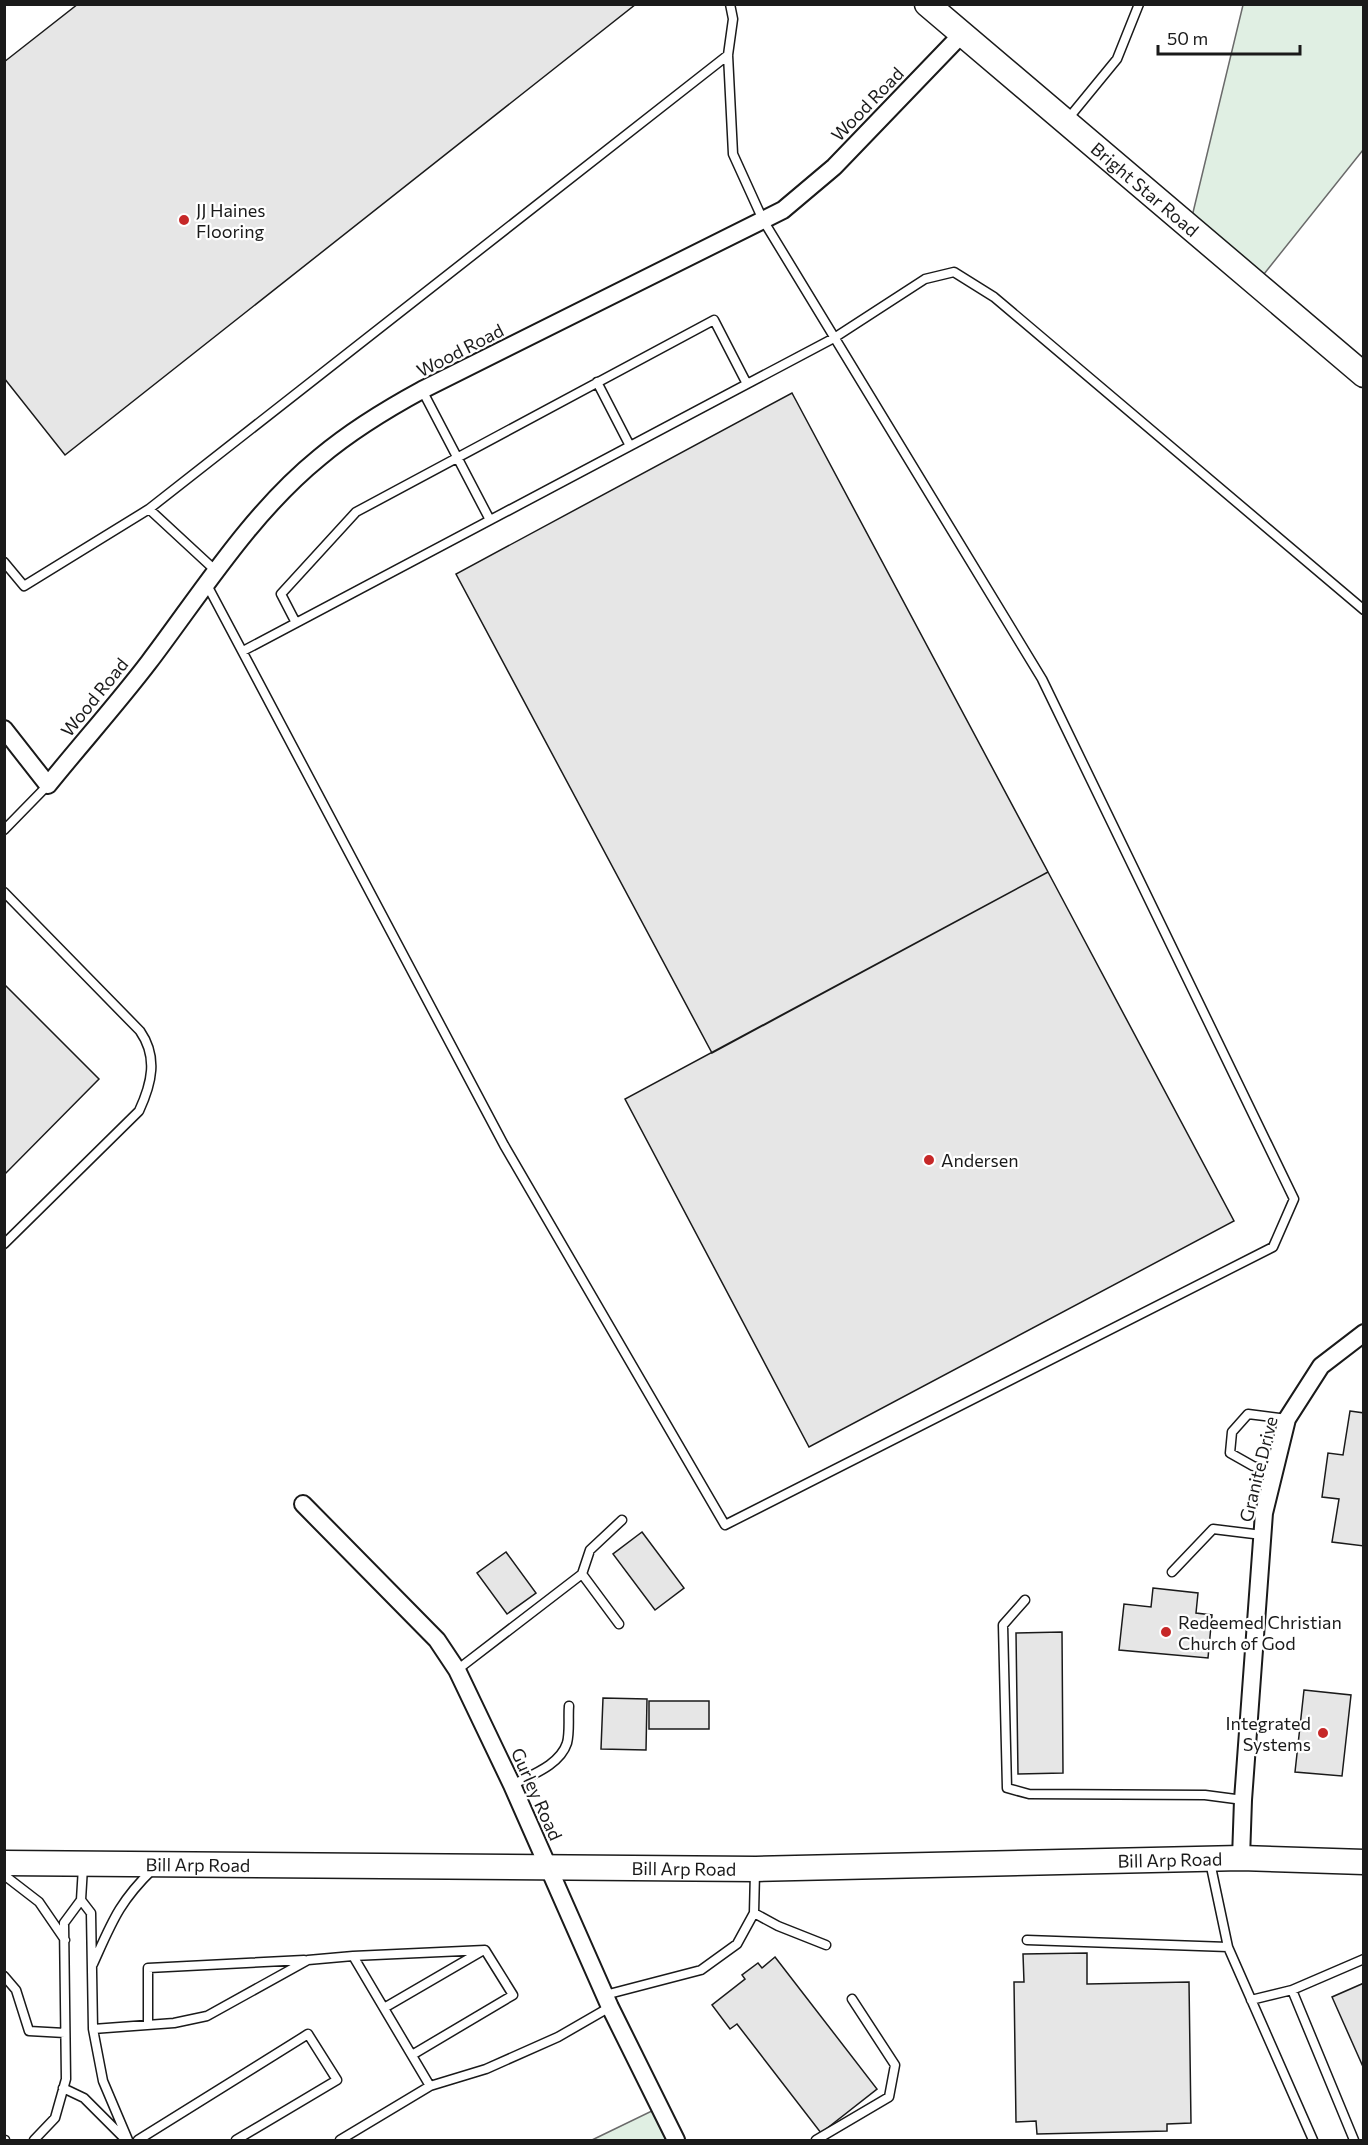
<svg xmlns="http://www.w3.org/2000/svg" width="1368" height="2145" font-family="Commissioner,sans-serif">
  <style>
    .green { fill: #e0efe3; stroke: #6a6a6a; stroke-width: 1.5 }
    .building { fill: #e6e6e6; stroke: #1a1a1a; stroke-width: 1.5 }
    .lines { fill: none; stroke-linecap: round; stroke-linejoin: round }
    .lane-casing { stroke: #1a1a1a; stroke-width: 11 }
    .street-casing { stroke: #1a1a1a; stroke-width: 20 }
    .secondary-casing { stroke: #1a1a1a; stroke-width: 27 }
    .lane { stroke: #fff; stroke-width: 8 }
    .street { stroke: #fff; stroke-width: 16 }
    .secondary { stroke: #fff; stroke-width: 24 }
    .poi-dot { fill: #c62828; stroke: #fff; stroke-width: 2 }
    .labels { text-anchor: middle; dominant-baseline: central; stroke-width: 4.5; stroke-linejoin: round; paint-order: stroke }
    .street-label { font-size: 18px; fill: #1a1a1a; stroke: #fff }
    .poi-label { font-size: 18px; fill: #1a1a1a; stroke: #fff; text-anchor: start }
  </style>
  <rect width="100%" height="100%" fill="#fff"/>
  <path class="green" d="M1243,5H1363V150L1256,284L1189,229Z
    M660,2107L675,2140H592Z"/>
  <path class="building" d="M78,4H636L65,455L4,378V62Z
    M792,393L1048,872L712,1053L456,574Z
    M1048,872L1234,1221L809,1447L625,1099Z
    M4,984L99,1079L4,1175Z
    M1350,1411L1364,1413V1546L1332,1542L1339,1499L1322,1497L1328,1453L1343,1455Z
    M642,1532L684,1588L655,1610L613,1554Z
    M506,1552L536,1593L507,1614L477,1573Z
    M1153,1588L1198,1593L1196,1613L1212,1615L1208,1658L1119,1650L1124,1604L1151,1607Z
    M1062,1632L1063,1773L1018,1774L1016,1633Z
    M1304,1690L1351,1695L1342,1776L1295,1772Z
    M603,1698L647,1699L646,1750L601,1749Z
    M649,1701H709V1729H649Z
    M1087,1953V1984L1189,1982L1191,2123L1167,2124V2131L1037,2134L1036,2121L1016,2122L1014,1982H1024L1023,1954Z
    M775,1957L877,2089L821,2133L737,2024L730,2029L712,2005L745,1979L742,1975L758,1963L762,1968Z
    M1364,1983V2069L1332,1997Z"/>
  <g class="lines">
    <g class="lane-casing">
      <path id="lane" d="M1067,120L1117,59L1139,4
        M597,382L630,446
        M422,390L490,520
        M149,509L728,55
        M4,562L24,586L149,509L216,571
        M206,583L504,1145L725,1525L1273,1247L1294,1199L1042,679L763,220L733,154L728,55L733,19L730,4
        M296,623L281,594L356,512L714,320L747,384
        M243,651L834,338L925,279L954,272L994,297L1364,610
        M4,830L48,785
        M4,892L140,1031C158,1057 152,1083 139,1111L4,1244
        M1274,1472L1253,1466L1230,1453L1232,1432L1248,1414L1287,1419
        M1172,1572L1213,1529L1262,1535
        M582,1574L619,1624
        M1025,1600L1003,1625L1007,1788L1029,1794L1205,1795L1243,1800
        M457,1670L582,1574L590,1550L622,1520
        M512,1785C531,1775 560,1765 567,1743C570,1732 568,1717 569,1706
        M1210,1862L1228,1947L1313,2140
        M755,1872L754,1913L778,1926L826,1945
        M4,1875L39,1902L65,1940
        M81,1900L91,1913L93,2029L103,2081L128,2140
        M1027,1940L1228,1947
        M353,1956L485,1950L513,1995L412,2055
        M93,1964C112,1922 119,1902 153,1869
        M4,1976L16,1990L29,2031L65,2033
        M1292,1990L1354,2140
        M605,1995L701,1970L737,1944L754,1913
        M1251,2000L1292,1990L1364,1959
        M384,2008L482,1951
        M148,2025V1968L304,1960
        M93,2029L174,2023L207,2016L308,1960L353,1956L430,2086
        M63,2088L84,2098L126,2140
        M4,2140H5
        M34,2140L55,2118L66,2079L64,1923L81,1900L83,1867
        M138,2140L308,2034L337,2080L236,2140
        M340,2140L430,2086L486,2069L558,2037L610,2007
        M816,2140L889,2097L895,2065L852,1999"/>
    </g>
    <g class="street-casing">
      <path id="street" d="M4,729L48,785C81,744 117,704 149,662C202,592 251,513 320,457C351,431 387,409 422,390L783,210L834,167L961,35
        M303,1504L437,1640L457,1670L512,1785L610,2007L676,2140
        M1241,1858L1243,1800L1264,1513L1287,1419L1321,1366L1364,1333"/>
    </g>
    <g class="secondary-casing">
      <g id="secondary">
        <path id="s1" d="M927,4L1364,375"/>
        <path id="s2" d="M4,1863L756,1869L1241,1858L1364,1862"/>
      </g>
    </g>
    <use href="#lane" class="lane"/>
    <use href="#street" class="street"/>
    <use href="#secondary" class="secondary"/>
  </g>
  <g class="poi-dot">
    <circle cx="184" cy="220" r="6"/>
    <circle cx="929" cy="1160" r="6"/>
    <circle cx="1166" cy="1632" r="6"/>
    <circle cx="1323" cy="1733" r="6"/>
  </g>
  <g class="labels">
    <g class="street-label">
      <text transform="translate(867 104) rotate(-46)">Wood Road</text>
      <text stroke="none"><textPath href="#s1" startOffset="286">Bright Star Road</textPath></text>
      <text transform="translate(460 350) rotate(-27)">Wood Road</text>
      <text transform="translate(94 697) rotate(-51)">Wood Road</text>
      <text transform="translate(1258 1469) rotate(-76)">Granite Drive</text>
      <text transform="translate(537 1794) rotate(66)">Gurley Road</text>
      <text stroke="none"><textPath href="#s2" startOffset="1166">Bill Arp Road</textPath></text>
      <text stroke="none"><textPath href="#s2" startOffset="194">Bill Arp Road</textPath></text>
      <text stroke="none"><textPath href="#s2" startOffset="680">Bill Arp Road</textPath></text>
    </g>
    <g class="poi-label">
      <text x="196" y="210">JJ Haines<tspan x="196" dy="21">Flooring</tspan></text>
      <text x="941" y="1160">Andersen</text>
      <text x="1178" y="1622">Redeemed Christian<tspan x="1178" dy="21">Church of God</tspan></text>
      <text x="1311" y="1723" text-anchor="end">Integrated<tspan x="1311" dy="21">Systems</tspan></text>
    </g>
  </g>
  <rect width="1368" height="2145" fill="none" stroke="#1a1a1a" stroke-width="12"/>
  <path d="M1158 45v9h142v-9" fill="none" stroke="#1a1a1a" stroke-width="3"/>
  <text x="1167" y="45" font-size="18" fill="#1a1a1a" stroke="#ffffff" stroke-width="4.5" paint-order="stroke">50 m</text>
</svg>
